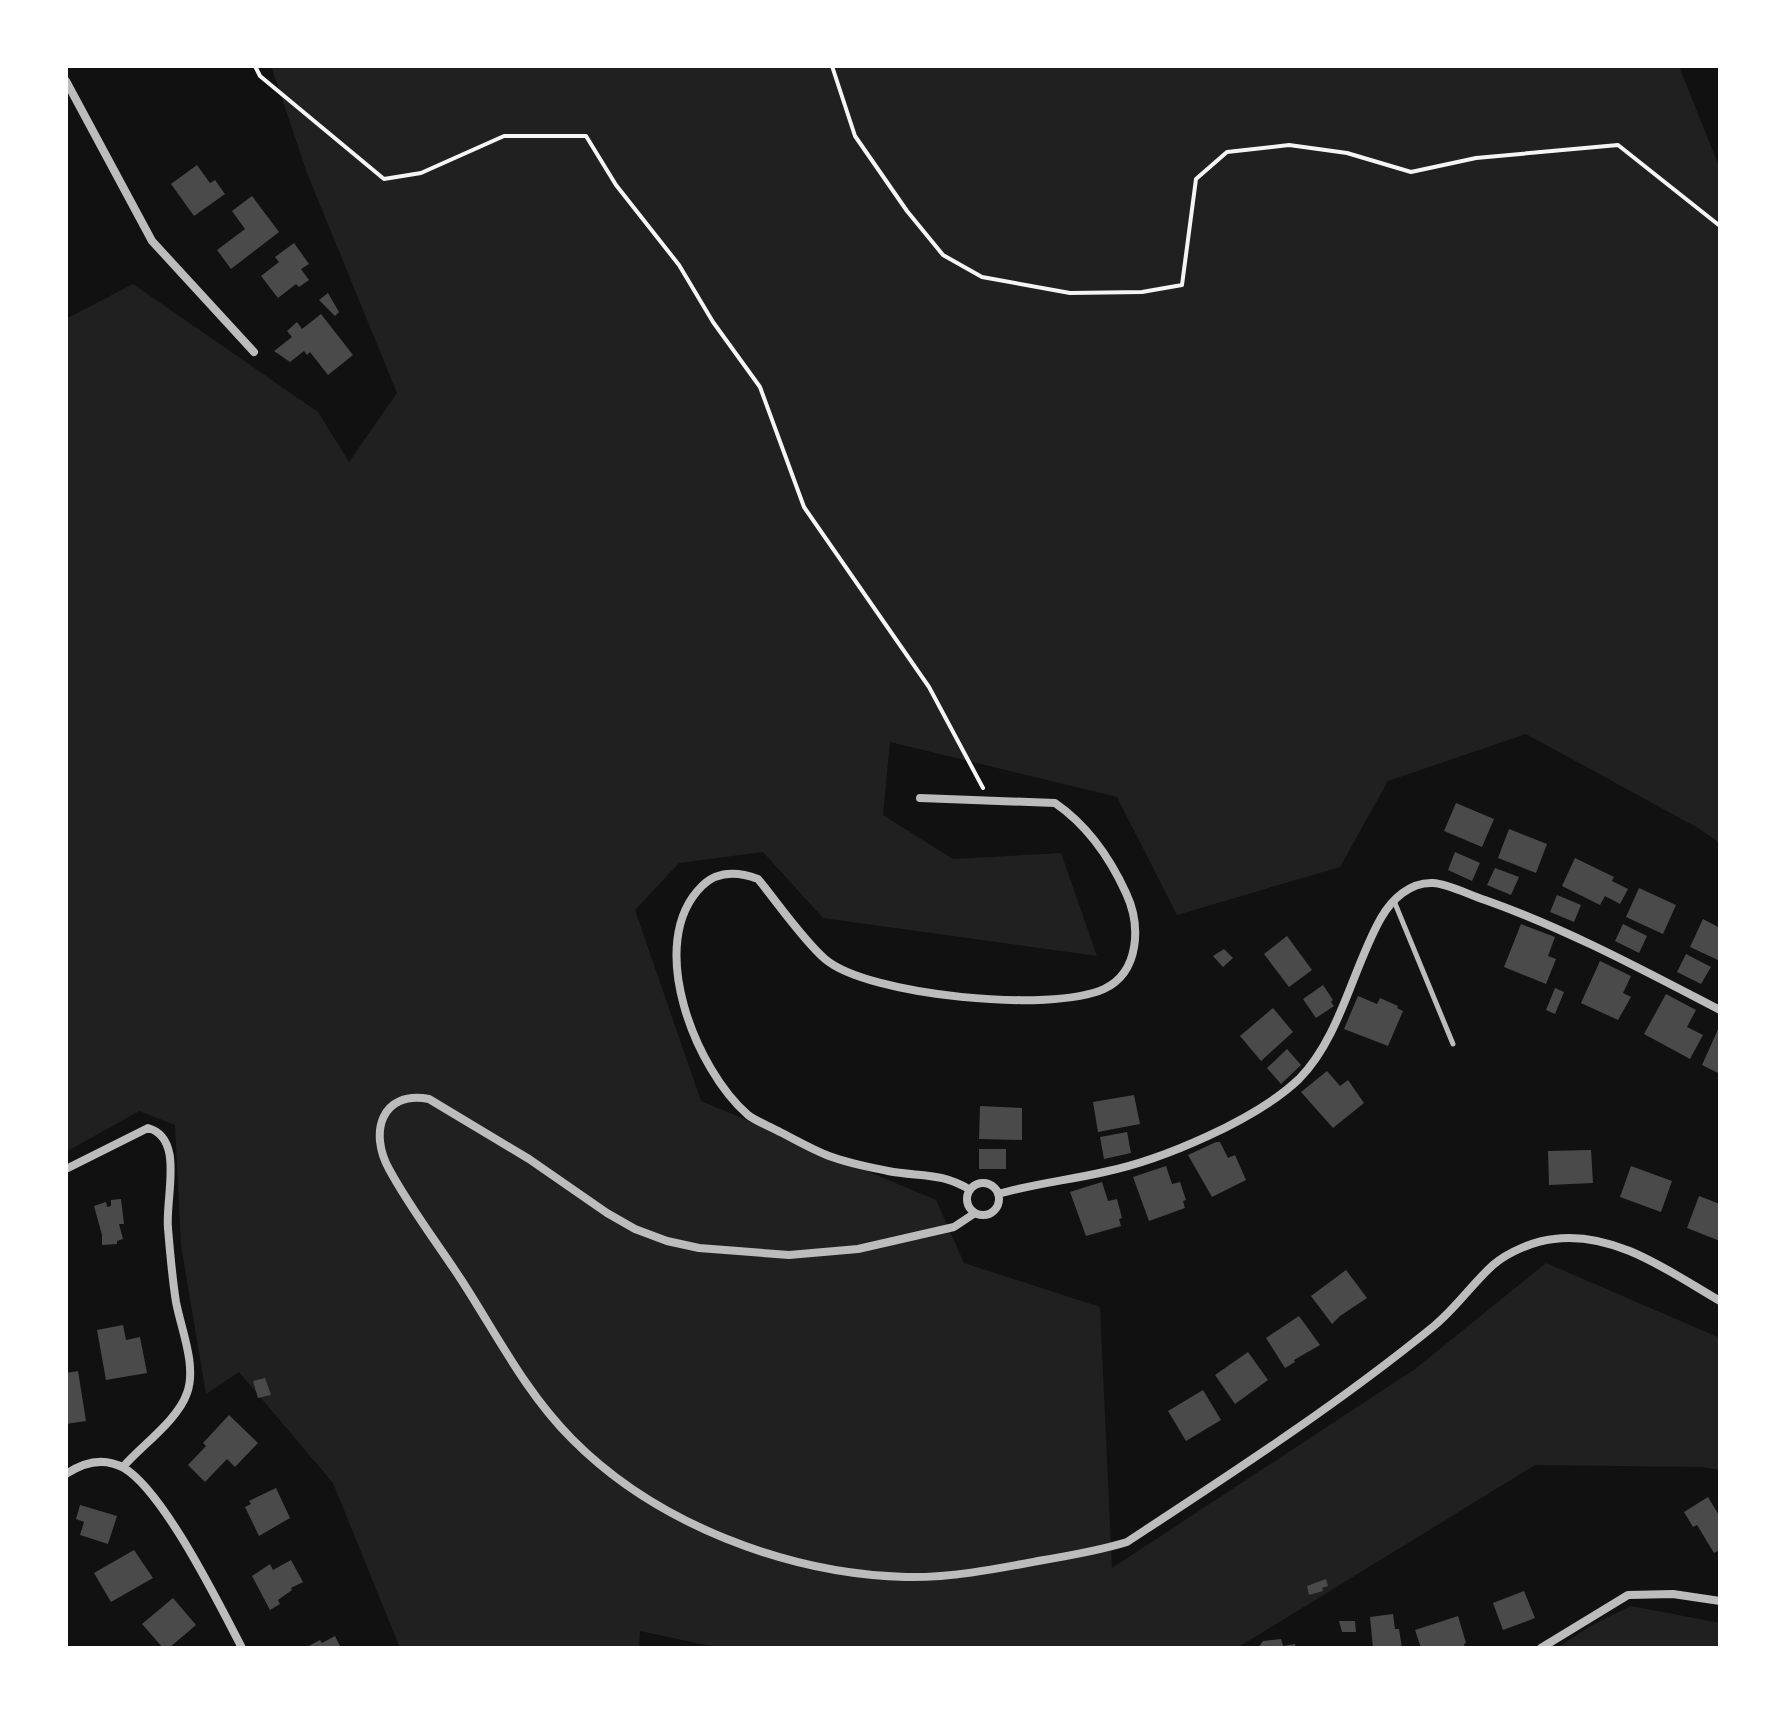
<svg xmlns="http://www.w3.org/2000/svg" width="1786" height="1714" font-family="Georgia,serif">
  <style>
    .green { fill: #202020 }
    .building { fill: #4a4a4a }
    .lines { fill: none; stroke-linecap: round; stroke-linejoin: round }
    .path { stroke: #f5f5f5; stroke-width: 4 }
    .service { stroke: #bcbcbc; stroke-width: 5 }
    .minor { stroke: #bcbcbc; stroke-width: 8 }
  </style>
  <rect width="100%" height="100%" fill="#111"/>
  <path class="green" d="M271,66H1679L1720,169V843L1698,828L1526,734L1388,781L1340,867L1177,915L1117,797L890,742L883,815L953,859L1061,853L1097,956L823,918L763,852L679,863L635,910L701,1101L936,1200L964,1263L1100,1307L1112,1568L1415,1369L1546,1263L1720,1338V1470L1702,1467L1535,1465L1237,1648H720L640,1631L639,1648H400L333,1483L239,1372L206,1394L181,1245L175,1125L139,1111L66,1152V319L133,284L318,412L349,462L397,393L307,173Z
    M1631,1606L1720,1623V1648H1557L1590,1626Z"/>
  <path class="building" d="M197,165L210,183L215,180L225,194L194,216L171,184Z
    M252,196L279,232L231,269L217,250L245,229L232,211Z
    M294,243L309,264L301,269L309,280L299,287L296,284L278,298L261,276L279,262L275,257Z
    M328,293L339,312L335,316L319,300Z
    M321,314L353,355L328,375L310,352L307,355L304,351L290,362L274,351L292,337L287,331L297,322L302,329Z
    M1456,803L1494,819L1482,847L1444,831Z
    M1509,829L1547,844L1536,873L1498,858Z
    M1455,852L1480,863L1472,881L1448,870Z
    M1575,858L1614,877L1612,881L1628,889L1620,904L1605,896L1600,905L1562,886Z
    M1495,868L1519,877L1511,895L1487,885Z
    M1639,888L1676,905L1663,934L1626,917Z
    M1557,895L1581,905L1574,922L1550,912Z
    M1703,919L1720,928V961L1690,947Z
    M1521,924L1555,937L1548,956L1556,959L1546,984L1504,967Z
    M1623,924L1647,936L1639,953L1615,941Z
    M1287,936L1312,970L1289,987L1264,954Z
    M1224,949L1233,958L1223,967L1213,956Z
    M1686,954L1711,967L1701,984L1677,972Z
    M1600,961L1631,976L1623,993L1631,997L1618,1020L1581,1003Z
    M1323,985L1333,1000L1331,1002L1334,1006L1316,1018L1303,999Z
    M1555,988L1564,992L1555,1014L1546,1010Z
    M1666,994L1696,1010L1687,1027L1703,1035L1690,1059L1644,1034Z
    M1358,996L1377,1004L1380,998L1398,1006L1397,1008L1403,1011L1388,1046L1344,1029Z
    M1273,1008L1293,1032L1261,1061L1240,1036Z
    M1720,1025V1074L1702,1065Z
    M1287,1049L1301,1065L1281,1084L1267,1068Z
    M1327,1071L1340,1086L1348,1080L1364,1103L1333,1128L1301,1092Z
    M1134,1095L1140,1124L1098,1132L1093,1102Z
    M980,1106L1022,1108V1140L979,1139Z
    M1127,1132L1131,1153L1104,1159L1100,1137Z
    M1216,1142H1220L1228,1158L1235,1155L1246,1180L1212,1197L1188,1155Z
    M979,1149H1006V1169H979Z
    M1591,1150L1593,1183L1549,1185L1548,1151Z
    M1166,1166L1172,1184L1180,1182L1186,1200L1183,1201L1185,1208L1149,1221L1133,1177Z
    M1631,1166L1672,1181L1661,1212L1620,1197Z
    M1102,1182L1108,1201L1117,1199L1122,1218L1119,1219L1121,1226L1086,1236L1070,1192Z
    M1699,1196L1720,1204V1241L1687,1228Z
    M121,1199L124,1224H119L123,1239L117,1241V1244L102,1245V1235L94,1206L106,1202L107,1207L111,1206V1200Z
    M1346,1270L1367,1298L1340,1316L1332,1324L1311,1296Z
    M1299,1316L1320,1345L1294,1360L1295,1362L1285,1368L1266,1338Z
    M123,1325L126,1340L140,1337L147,1373L106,1380L97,1330Z
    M1248,1352L1268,1380L1235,1404L1215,1375Z
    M78,1371L86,1421L66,1424V1373Z
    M265,1378L271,1395L258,1398L253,1381Z
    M1203,1390L1221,1420L1186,1441L1168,1411Z
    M229,1415L258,1443L235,1467L227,1459L205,1482L188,1465L206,1446L203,1443Z
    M276,1488L290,1518L259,1536L245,1507L251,1504L249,1501Z
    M1708,1497L1720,1517V1550L1714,1553L1697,1525L1693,1527L1684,1512Z
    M80,1505L117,1516L108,1544L80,1535L84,1522L76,1519Z
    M134,1550L153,1578L111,1602L94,1573Z
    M291,1560L303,1582L291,1588L292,1590L278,1600L280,1604L270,1610L252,1576L270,1564L273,1570Z
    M1326,1579L1328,1586L1322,1588L1323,1591L1309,1595L1307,1586Z
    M1524,1591L1535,1618L1503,1630L1493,1603Z
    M173,1598L196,1625L169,1648H163L142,1624Z
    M1393,1614L1395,1629H1399L1402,1648H1373L1370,1617Z
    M1458,1616L1466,1643L1464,1644L1465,1647L1421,1648L1415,1630Z
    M1339,1621H1355L1356,1632H1342Z
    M335,1636L341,1648H305L320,1640L322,1643Z
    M1281,1639L1283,1646L1295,1644L1296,1648H1258L1263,1641Z"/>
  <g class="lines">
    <path class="path" d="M255,66L260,76L384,179L421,173L504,136H586L616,185L679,265L713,322L760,387L804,507L929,687L983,788
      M832,66L855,136L907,211L943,255L982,277L1070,293L1142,292L1182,285L1196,179L1227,152L1289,145L1347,153L1411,172L1476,158L1618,145L1720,226"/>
    <path class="service" d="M1394,901L1453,1044"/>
    <path class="minor" d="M66,81L152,241L254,352
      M920,798L1055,803C1087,825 1110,858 1126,893C1141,925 1140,972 1104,989C1052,1013 868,996 825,959C803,940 777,902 758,879C739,872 718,870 702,886C644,943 696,1070 748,1115C757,1122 770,1126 780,1132C796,1140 813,1150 829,1156C848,1163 869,1167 888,1171C919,1177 942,1172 970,1190
      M66,1169L148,1128C185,1138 165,1198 168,1228C170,1252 172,1277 176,1302C181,1329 197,1366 187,1393C178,1420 141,1446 123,1467
      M967 1199a16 16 0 1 1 32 0a16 16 0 1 1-32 0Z
      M998,1194C1033,1184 1069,1180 1104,1172C1162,1160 1256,1120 1299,1079C1340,1038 1353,967 1381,918C1392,899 1410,882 1433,883C1449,884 1469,895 1485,900C1567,929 1643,970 1720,1010
      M975,1213L954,1227L858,1249L789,1255L699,1248L667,1241L635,1229L607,1213L529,1159L429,1099C381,1090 369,1133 389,1169C410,1208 438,1244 462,1281C497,1335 526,1393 572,1439C656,1524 788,1574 906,1577C950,1578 996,1569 1038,1561C1068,1556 1098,1551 1127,1542C1232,1473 1337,1405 1434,1326C1456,1308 1472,1284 1493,1265C1508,1252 1534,1241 1554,1239C1615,1231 1670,1272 1720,1301
      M66,1474C84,1462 104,1457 124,1468C164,1492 219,1604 242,1648
      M1541,1648L1628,1595L1673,1594L1720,1601"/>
  </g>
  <rect width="1786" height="1714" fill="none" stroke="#ffffff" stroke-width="136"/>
</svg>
